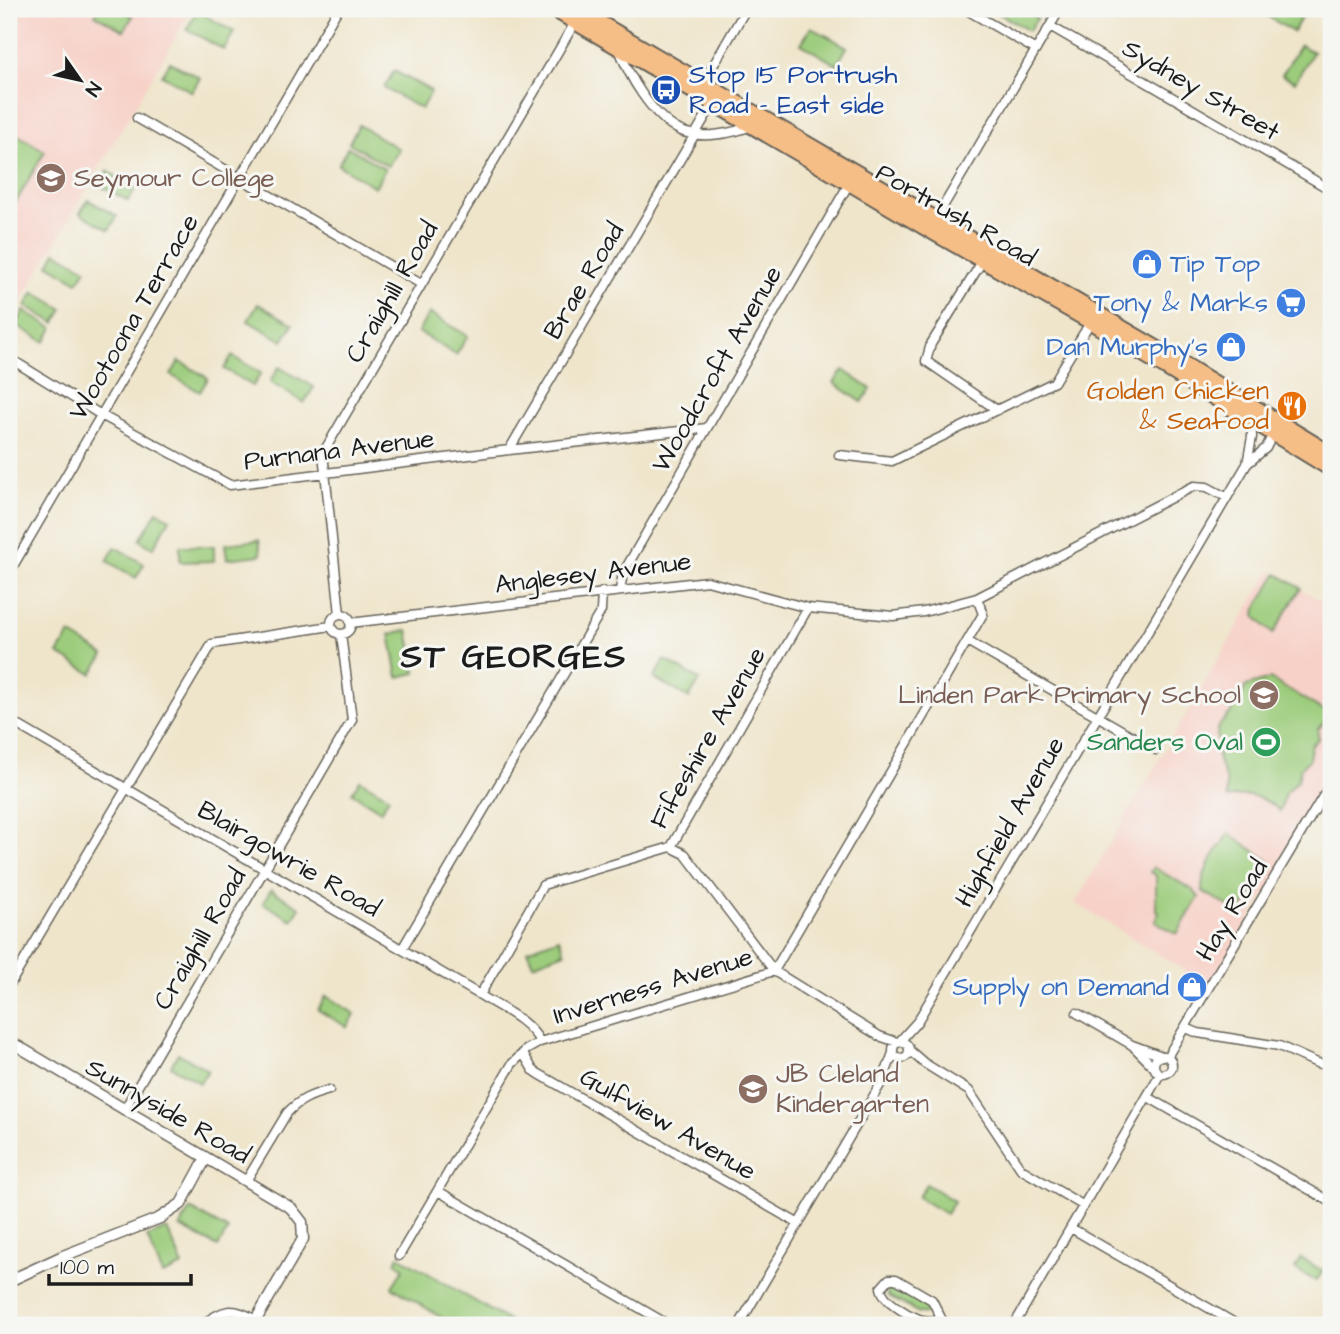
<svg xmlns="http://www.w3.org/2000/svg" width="1340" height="1334" font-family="'Architects Daughter',sans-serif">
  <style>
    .built { fill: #f7d1c8 }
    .green { fill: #9ccc7b; stroke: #5c744c; stroke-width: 2 }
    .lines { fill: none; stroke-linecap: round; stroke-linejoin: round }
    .minor-casing { stroke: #666259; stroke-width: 11 }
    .tertiary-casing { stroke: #666259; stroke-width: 13 }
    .trunk-casing { stroke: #666259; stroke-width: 18 }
    .minor { stroke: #fff; stroke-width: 8 }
    .tertiary { stroke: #fff; stroke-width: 10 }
    .trunk { stroke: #f6be87; stroke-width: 14 }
    .labels { text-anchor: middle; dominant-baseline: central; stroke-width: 6; stroke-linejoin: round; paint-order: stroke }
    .transit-label { font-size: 26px; fill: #164399; stroke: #f6f6f2; text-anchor: start }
    .street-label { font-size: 26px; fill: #1c1c1c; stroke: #f6f6f2 }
    .education-label { font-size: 26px; fill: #785e54; stroke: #f6f6f2; text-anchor: start }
    .shop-label { font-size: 26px; fill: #366cbe; stroke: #f6f6f2; text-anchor: end }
    .food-label { font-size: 26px; fill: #c56008; stroke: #f6f6f2; text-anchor: end }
    .leisure-label { font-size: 26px; fill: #27864d; stroke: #f6f6f2; text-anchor: end }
    .district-label { font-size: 33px; font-weight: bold; letter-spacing: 2px; fill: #1c1c1c; stroke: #f6f6f2 }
  </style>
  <rect width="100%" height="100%" fill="#f6f6f2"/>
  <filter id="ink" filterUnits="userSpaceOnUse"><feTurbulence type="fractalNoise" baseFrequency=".0143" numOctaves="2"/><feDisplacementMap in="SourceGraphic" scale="14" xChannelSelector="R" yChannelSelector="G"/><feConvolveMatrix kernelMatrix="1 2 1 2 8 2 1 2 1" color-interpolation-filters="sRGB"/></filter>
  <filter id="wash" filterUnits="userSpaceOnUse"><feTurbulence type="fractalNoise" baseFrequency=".00686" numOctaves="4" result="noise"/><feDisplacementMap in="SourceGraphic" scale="28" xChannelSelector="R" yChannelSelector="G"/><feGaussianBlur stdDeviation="1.57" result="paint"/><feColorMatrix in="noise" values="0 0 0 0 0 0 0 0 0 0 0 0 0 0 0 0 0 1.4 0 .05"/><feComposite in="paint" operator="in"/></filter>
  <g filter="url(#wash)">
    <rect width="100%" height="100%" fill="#efe5cb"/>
    <path class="built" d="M9,9H192L9,322Z
      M1270,571L1331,607V783L1210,986L1075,903Z"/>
    <path class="green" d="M99,9H120L133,16L124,31L95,15Z
      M997,9H1022L1037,18L1029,31L995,11Z
      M1267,9H1286L1301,18L1293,32L1264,14Z
      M197,11L234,32L224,50L187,29Z
      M811,27L847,47L837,65L801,44Z
      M1300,45L1313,52L1295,82L1282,75Z
      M170,62L200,78L192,92L162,75Z
      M394,71L431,91L421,109L384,88Z
      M359,125L399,149L388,166L349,143Z
      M9,130L45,151L9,214Z
      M348,147L385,169L375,187L338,165Z
      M107,171L136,188L128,201L99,185Z
      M88,200L117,216L109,230L80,213Z
      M56,252L86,269L78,282L49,265Z
      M34,292L63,309L55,323L26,306Z
      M258,304L293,324L283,341L248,321Z
      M24,311L53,328L45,342L16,325Z
      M429,313L468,336L456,355L418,332Z
      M232,356L261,373L253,386L224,369Z
      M179,361L208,378L200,392L171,375Z
      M279,367L314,387L304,403L270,382Z
      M843,370L871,389L862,402L834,383Z
      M157,511L170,519L153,548L140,540Z
      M259,540L261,555L227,559L225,544Z
      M180,546H214V561L180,562Z
      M115,547L144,564L136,578L107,561Z
      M1277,574L1301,588L1273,634L1255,616L1256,608Z
      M408,630L416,673L398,677L390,634Z
      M70,634L104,655L92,674L58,654Z
      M665,660L700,680L689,698L654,678Z
      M1270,679L1331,715L1318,729V739L1311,746L1309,760L1301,767L1298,780L1285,794L1280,811C1264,796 1248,793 1227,798L1226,781L1218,758L1217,728L1234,709L1246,686Z
      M360,780L389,797L381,811L352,793Z
      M1229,833L1270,862L1240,913L1202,891C1201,870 1217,851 1229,833Z
      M1153,867L1193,890L1199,897L1177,934L1155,921L1159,912L1156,910V875L1150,872Z
      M271,890L300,907L292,920L263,903Z
      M559,938L565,952L533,964L527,950Z
      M326,996L355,1014L347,1027L318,1010Z
      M178,1053L208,1070L200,1083L171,1066Z
      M926,1184L954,1201L946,1214L918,1197Z
      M190,1209L228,1230L218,1247L180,1227Z
      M167,1229L183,1266L163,1275L147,1237Z
      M399,1256L515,1325H454L392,1287L404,1268L396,1262Z
      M1301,1258L1323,1271L1316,1281L1295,1269Z
      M895,1283L925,1301L931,1312L930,1314L919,1313L888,1296L887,1288Z"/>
  </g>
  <g filter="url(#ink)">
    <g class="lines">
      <g class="minor-casing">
        <path id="minor" d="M965,9L1036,50
          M1050,26L1331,190
          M619,48C628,76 652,116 679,130C699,140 733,134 753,125
          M703,83L746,9
          M137,118L421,284
          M935,220L1060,9
          M983,260L931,344L926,361L997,410
          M9,358L101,415L230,485L509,450L707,428
          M509,450L714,102
          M839,455L892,461L1054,382L1091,321
          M1247,464L1266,448L1274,432
          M9,573L338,9
          M620,590L623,573L850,182
          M340,614L323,453L577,19
          M331 624a10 10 0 1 1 20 0a10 10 0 1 1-20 0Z
          M350,623L707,581L808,608L893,616L924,612L977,598L1194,486L1207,487L1226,497
          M967,641L1156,750
          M9,720L480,995C500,1008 529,1020 540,1042
          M671,847L685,854L774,971L879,1036L897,1042
          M402,949L601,611L602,592
          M9,986L212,644L331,626
          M480,995L543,885L671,847L808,608
          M1077,1013L1132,1045L1162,1056
          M1186,1028L1198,1033L1279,1046L1317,1063L1331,1066
          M900,1041L917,1022L1247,464L1252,437L1251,419
          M893 1050a8 8 0 1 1 16 0a8 8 0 1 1-16 0Z
          M1134,1047L1154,1067
          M909,1050L924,1063L969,1091L1021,1169L1084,1206
          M523,1053L533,1070L539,1074L799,1224
          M1154 1065a9 9 0 1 1 18 0a9 9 0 1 1-18 0Z
          M1167,1057L1331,783
          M1148,1097L1331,1202
          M124,1110L352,720L341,634
          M246,1181L287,1113C300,1099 312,1095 329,1090
          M438,1191L669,1325
          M1071,1228L1238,1325
          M399,1256L512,1064L526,1050L540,1042L774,971L983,614L977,598
          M942,1320L932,1300L896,1279H889L881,1288C883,1301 906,1314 919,1319C932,1323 939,1318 952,1325
          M201,1325C224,1310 231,1305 256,1320
          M739,1325L883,1080L893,1053
          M1014,1325L1160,1074"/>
      </g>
      <g class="tertiary-casing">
        <path id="tertiary" d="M9,1041L291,1208L302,1222L303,1239L253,1325
          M9,1281L63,1256L160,1218L181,1204L206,1158"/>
      </g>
      <g class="trunk-casing">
        <path id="trunk" d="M553,9L929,230L1091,322L1331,469
          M576,9L1172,357L1331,454"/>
      </g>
      <use href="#minor" class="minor"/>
      <use href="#tertiary" class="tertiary"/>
      <use href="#trunk" class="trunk"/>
    </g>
  </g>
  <defs>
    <g id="bus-disc" transform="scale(1.575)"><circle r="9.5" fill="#1a4fb4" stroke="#f6f6f2"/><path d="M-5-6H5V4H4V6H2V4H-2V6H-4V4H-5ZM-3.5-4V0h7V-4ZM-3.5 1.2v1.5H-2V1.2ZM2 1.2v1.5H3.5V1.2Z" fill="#fff"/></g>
    <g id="school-disc" transform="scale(1.575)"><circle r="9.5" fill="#8d6e63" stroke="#f6f6f2"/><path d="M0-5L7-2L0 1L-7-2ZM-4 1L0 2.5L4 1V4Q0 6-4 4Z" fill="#fff"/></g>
    <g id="shop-disc" transform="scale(1.575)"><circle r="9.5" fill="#3f7fe0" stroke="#f6f6f2"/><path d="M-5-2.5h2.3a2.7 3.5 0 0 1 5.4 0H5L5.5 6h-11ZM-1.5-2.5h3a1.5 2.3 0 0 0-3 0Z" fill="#fff"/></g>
    <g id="supermarket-disc" transform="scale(1.575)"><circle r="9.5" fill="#3f7fe0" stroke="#f6f6f2"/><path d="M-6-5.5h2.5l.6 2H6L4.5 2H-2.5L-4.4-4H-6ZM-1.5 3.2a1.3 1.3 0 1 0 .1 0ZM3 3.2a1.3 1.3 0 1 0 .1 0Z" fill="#fff"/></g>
    <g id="restaurant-disc" transform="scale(1.575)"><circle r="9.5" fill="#e8710a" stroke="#f6f6f2"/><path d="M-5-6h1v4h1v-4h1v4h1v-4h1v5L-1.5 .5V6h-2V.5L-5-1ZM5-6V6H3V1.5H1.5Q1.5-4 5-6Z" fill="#fff"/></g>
    <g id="stadium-disc" transform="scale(1.575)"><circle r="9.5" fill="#2e9e5b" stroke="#f6f6f2"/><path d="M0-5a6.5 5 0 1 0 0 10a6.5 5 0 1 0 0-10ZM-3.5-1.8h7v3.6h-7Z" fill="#fff"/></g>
  </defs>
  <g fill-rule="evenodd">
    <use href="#bus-disc" x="666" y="90"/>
    <use href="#school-disc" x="51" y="178"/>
    <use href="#shop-disc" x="1147" y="264"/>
    <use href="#supermarket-disc" x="1291" y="303"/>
    <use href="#shop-disc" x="1231" y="347"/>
    <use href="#restaurant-disc" x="1292" y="406"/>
    <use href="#school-disc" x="1264" y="695"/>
    <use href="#stadium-disc" x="1266" y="742"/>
    <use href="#shop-disc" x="1192" y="987"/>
    <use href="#school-disc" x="753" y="1089"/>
  </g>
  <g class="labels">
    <g class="transit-label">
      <text x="689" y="75">Stop 15 Portrush<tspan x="689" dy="30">Road - East side</tspan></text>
    </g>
    <g class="street-label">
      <text transform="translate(1201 90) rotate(30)">Sydney Street</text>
      <text transform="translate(956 215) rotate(30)">Portrush Road</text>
      <text transform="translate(584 281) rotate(-59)">Brae Road</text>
      <text transform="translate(392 292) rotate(-60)">Craighill Road</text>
      <text transform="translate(134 317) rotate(-60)">Wootoona Terrace</text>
      <text transform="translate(717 369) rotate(-60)">Woodcroft Avenue</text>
      <text transform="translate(339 450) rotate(-7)">Purnana Avenue</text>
      <text transform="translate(593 573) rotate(-7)">Anglesey Avenue</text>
      <text transform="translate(708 738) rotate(-60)">Fifeshire Avenue</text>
      <text transform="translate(1010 822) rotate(-60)">Highfield Avenue</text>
      <text transform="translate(289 859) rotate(30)">Blairgowrie Road</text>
      <text transform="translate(1232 910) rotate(-59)">Hay Road</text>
      <text transform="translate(200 939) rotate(-60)">Craighill Road</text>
      <text transform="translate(653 986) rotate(-17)">Inverness Avenue</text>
      <text transform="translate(168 1111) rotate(30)">Sunnyside Road</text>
      <text transform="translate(668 1124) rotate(30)">Gulfview Avenue</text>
    </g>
    <g class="education-label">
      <text x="74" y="178">Seymour College</text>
      <text x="1241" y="695" text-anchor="end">Linden Park Primary School</text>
      <text x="776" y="1074">JB Cleland<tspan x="776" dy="30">Kindergarten</tspan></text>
    </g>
    <g class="shop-label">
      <text x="1170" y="264" text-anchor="start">Tip Top</text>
      <text x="1268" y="303">Tony &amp; Marks</text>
      <text x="1208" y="347">Dan Murphy's</text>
      <text x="1169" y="987">Supply on Demand</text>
    </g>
    <g class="food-label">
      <text x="1269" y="391">Golden Chicken<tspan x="1269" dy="30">&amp; Seafood</tspan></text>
    </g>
    <g class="leisure-label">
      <text x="1243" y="742">Sanders Oval</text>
    </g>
    <g class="district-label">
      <text x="514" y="657">ST GEORGES</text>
    </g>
  </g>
  <rect width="1340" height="1334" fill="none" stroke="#f6f6f2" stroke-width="35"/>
  <g transform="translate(80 80) rotate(124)" stroke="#f6f6f2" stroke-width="5" paint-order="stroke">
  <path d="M0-5L12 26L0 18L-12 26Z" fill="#1c1c1c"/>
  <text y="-10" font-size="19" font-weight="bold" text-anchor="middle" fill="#1c1c1c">N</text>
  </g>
  <path d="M49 1274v10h142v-10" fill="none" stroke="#1c1c1c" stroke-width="3.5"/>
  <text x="60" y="1274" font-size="21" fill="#1c1c1c" stroke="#f6f6f2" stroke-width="5" paint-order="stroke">100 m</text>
</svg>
